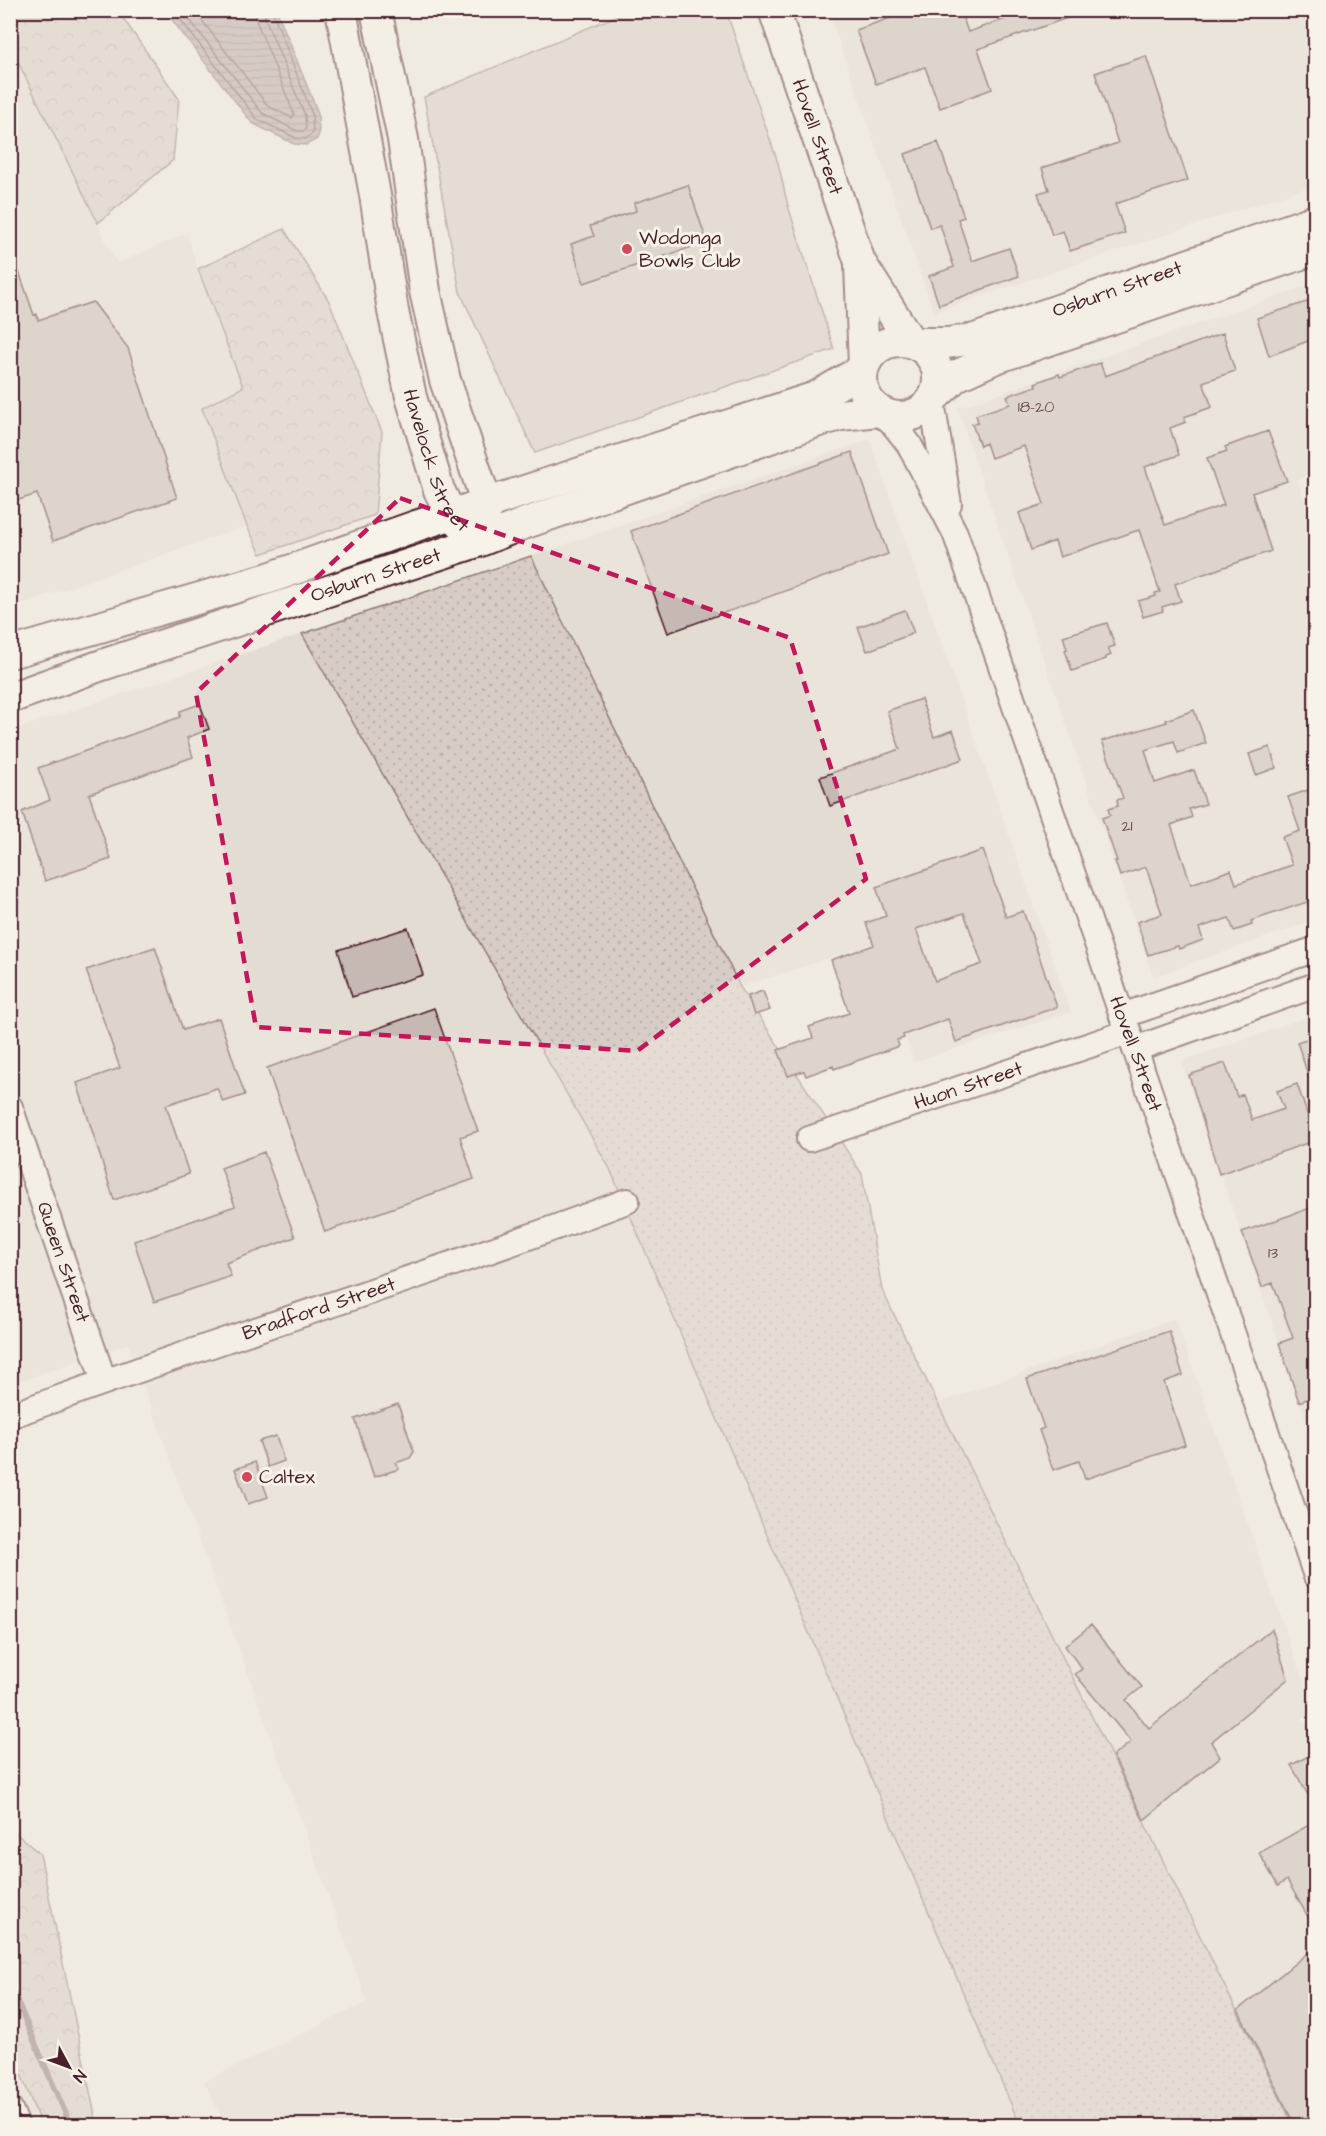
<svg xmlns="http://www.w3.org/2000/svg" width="1326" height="2136" font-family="'Architects Daughter',sans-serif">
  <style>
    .built { fill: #e3dcd2 }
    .grass { fill: url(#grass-dots); stroke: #917678; stroke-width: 1.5 }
    .forest { fill: url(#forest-crowns); stroke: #917678; stroke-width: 1.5 }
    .green { fill: #d8cdc6; stroke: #917678; stroke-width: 1.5 }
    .water { fill: url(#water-rules); stroke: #8b6f72; stroke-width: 1.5 }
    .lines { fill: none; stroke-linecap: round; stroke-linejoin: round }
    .shore { stroke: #76545b; stroke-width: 1.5 }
    .stream { stroke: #8b6f72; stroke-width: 6 }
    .building { fill: #c6b8b3; stroke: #4a1f2b; stroke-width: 1.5; fill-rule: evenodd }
    .minor-casing { stroke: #4a1f2b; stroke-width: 28 }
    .tertiary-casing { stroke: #4a1f2b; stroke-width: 34 }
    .minor { stroke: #f7f3e8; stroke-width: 24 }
    .tertiary { stroke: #f7f3e8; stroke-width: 30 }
    .marked { fill: none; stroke: #c2185b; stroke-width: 4.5; stroke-dasharray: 12 8; stroke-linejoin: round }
    .poi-dot { fill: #d1495b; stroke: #f7f3e8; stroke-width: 2 }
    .labels { text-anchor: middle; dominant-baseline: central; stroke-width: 6; stroke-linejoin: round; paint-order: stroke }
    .number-label { font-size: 16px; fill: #69454d }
    .street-label { font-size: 20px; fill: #4a1f2b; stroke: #f7f3e8 }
    .poi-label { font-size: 20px; fill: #4a1f2b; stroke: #f7f3e8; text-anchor: start }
  </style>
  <defs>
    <pattern id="grass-dots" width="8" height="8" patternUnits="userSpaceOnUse" patternTransform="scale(1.5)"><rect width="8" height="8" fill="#d8cdc6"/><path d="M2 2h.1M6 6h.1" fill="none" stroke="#bbb0aa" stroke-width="1.8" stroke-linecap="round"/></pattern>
    <pattern id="forest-crowns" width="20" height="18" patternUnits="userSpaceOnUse" patternTransform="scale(1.5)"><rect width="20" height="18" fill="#d8cdc6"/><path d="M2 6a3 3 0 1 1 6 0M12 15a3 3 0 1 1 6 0" fill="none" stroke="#bbb0aa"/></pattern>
    <pattern id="water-rules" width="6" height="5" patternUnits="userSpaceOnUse" patternTransform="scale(1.5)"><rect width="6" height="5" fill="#b7a4a2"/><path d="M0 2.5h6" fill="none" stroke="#978584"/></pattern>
  </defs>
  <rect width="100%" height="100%" fill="#f0ebe0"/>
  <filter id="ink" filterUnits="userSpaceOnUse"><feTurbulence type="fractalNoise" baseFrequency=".0167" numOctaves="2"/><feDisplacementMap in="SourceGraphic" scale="12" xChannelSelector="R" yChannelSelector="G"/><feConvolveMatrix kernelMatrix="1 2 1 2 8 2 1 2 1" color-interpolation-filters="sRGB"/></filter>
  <g filter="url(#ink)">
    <path class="built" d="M828,11H1315V185L934,312Z
      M10,48L117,263L187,233L198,269L243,387L202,408L247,526L11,608Z
      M1315,283V473L1297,480L1316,532L1315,920L1153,977L957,408Z
      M870,439L1071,1012L914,1062L874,944L740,987L531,556Z
      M302,634L610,1169L1020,2125H225L204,2081L367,2002L128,1344L11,1384L10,731Z
      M1315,1014V1446L1181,1061Z
      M1175,1318L1314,1711L1302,1719L1316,1736L1315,2125H1293L938,1403Z
      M11,2049L41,2125H11Z"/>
    <path class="grass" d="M531,556L740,987L862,1174L882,1290L1293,2125H1020L610,1169L302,634Z"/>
    <path class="forest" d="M11,10L118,11L179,99L173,160L98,223L11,48Z
      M284,229L329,301L382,432L375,515L261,554L247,526L202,408L243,387L198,269Z
      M11,1829L40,1854L97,2125H149H41L11,2049Z"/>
    <path class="green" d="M628,11H726L778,163L788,206L834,349L535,453L460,292L424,97Z"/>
    <path class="water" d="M165,11H277L318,113L319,134L317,139L306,145L294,144L252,123Z"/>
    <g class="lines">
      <path class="shore" d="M173,10L257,119L296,138L305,139L313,133L312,114L272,10
        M182,10L262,113L297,131H304L306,128L305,116L265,18L264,10
        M194,10L268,106L292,118L294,114L256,20L255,10"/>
      <path class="stream" d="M10,1985L71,2126"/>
    </g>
    <path class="building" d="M913,10H960L968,32L1031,10H1081L1082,13L978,49L992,89L940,108L925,67L876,84L856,30Z
      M1146,56L1188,180L1115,204L1125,233L1070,251L1063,231L1052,235L1038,193L1049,190L1042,168L1118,143L1095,73Z
      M938,142L964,217L958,219L972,261L1009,248L1019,276L939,305L929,276L954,267L940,225L930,228L905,154Z
      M688,185L707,242L584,283L571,244L594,236L590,226L636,211L634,203Z
      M10,254H13L34,315L37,314L38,320L93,302L128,348L177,498L53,541L37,494L10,503Z
      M1316,299V338L1269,356L1257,318Z
      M1223,333L1235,371L1203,382L1212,407L1184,417L1186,422L1170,428L1179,455L1145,467L1165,525L1224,505L1207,458L1227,451L1225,447L1268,431L1287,481L1252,493L1271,551L1175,584L1181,601L1162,607L1163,611L1143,617L1138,601L1156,596L1155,593L1160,592L1139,530L1060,557L1055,541L1031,550L1019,513L1044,504L1024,446L991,458L986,443L980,446L972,424L978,422L976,415L1010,404L1007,396L1036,386L1035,383L1059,374L1060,377L1100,363L1105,376Z
      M852,452L888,554L668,633L631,531Z
      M905,610L914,633L867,651L858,627Z
      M1107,623L1115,646L1108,648L1111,655L1106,657V659L1072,671L1065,650L1067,649L1063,636Z
      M921,699L934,737L953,730L963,759L830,806L820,777L900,749L887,711Z
      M200,704L209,729L187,738L193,757L89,794L111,859L45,881L22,812L50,800L38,768L180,717V711Z
      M1194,710L1206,743L1178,753L1174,741L1145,750L1155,783L1194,770L1206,804L1189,809L1192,817L1171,825L1191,884L1231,870L1236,884L1292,865L1282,837L1300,831L1288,797L1308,790L1316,813V899L1251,921L1252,925L1234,931L1229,918L1199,928L1203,940L1179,949L1178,946L1148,955L1137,922L1162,914L1146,867L1120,876L1115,861H1117L1102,818L1110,815L1108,809L1118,806L1117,800L1123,798L1102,741L1167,722L1166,720Z
      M1270,747L1276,768L1256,775L1249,754Z
      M983,850L1006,917L1023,911L1057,1007L956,1042L948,1019L903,1035L904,1038L897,1040L899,1046L834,1069L833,1066L806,1076L804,1071L788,1076L778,1050L813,1038L809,1027L849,1013L831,960L874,945L866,923L886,916L876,887ZM964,913L982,964L935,981L916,929Z
      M408,928L423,975L352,997L338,950Z
      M155,947L183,1030L219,1018L245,1095L223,1102L217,1088L166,1105L189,1174L114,1200L77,1083L120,1068L86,970Z
      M763,991L770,1010L754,1015L748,996Z
      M434,1008L478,1131L460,1137L474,1179L325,1232L267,1068Z
      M1316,1036V1090H1313L1297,1042Z
      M1225,1063L1237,1097L1243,1094L1252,1120L1284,1109L1277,1091L1297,1084L1316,1140L1219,1174L1189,1075Z
      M264,1152L295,1237L226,1263L231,1276L154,1302L134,1241L235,1206L221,1168Z
      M1316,1206V1396L1299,1402L1279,1343L1293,1338L1273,1283L1262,1287L1242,1232Z
      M1169,1331L1183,1375L1164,1382L1185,1445L1085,1479L1079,1461L1053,1470L1039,1430L1044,1428L1027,1379Z
      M398,1404L414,1452L410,1458L396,1463L399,1469L374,1477L355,1419Z
      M276,1436L284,1461L268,1467L259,1441Z
      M255,1462L268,1497L248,1504L235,1469Z
      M1091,1625L1142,1687L1126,1700L1149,1728L1272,1629L1288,1679L1211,1742L1220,1757L1144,1820L1113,1756L1131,1742L1075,1674L1082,1669L1065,1646Z
      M1316,1752V1809L1291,1765Z
      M1316,1821V1931L1287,1880L1278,1886L1259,1853Z
      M1316,1946V2126H1295L1238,2010Z"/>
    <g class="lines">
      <g class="minor-casing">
        <g id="minor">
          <path d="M932,402L949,504"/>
          <path id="s1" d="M885,414L909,444L955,533L1122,1016L1135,1049L1316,1576"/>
          <path d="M1122,1016L1316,949"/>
          <path d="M1135,1049L1316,985"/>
          <path id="s2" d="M10,1107L104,1381"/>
          <path id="s3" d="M809,1139L1129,1032"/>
          <path id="s4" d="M10,1416C214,1340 423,1278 627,1201"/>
          <path d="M10,2109L17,2126"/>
        </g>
      </g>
      <g class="tertiary-casing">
        <g id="tertiary">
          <path id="s5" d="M341,10L375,195L393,311L411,397L439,490L451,514L465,527"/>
          <path d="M376,10L403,139L425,291L445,380L487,504L483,523"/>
          <path id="s6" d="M774,10L860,262L910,341"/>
          <path d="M860,265L864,366"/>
          <circle cx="900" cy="379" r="38"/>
          <path id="s7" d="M916,343H947L975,339L1316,220"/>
          <path d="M936,395L956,376L993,359L1316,249"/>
          <path d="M10,653L269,578L416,526L816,397L862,370"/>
          <path id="s8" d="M10,698L102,665L480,541L523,524L816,422L841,415L878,411"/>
        </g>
      </g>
      <use href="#minor" class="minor"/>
      <use href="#tertiary" class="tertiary"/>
    </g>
  </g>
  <path d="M0 0H1326V2136H0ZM400,498L790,638L866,879L637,1051L256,1027L196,693Z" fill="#f0ebe0" fill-opacity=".55" fill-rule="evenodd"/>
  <path class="marked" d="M400,498L790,638L866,879L637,1051L256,1027L196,693Z"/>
  <g class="poi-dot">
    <circle cx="627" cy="249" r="6"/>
    <circle cx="247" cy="1477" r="6"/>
  </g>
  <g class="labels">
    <g class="number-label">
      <text x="1036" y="407">18-20</text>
      <text x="1127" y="826">21</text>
      <text x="1273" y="1253">13</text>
    </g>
    <g class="street-label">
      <text stroke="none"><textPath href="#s6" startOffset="134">Hovell Street</textPath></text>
      <text stroke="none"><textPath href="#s7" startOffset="210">Osburn Street</textPath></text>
      <text stroke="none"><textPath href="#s5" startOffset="462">Havelock Street</textPath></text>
      <text stroke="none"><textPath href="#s8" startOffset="386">Osburn Street</textPath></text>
      <text stroke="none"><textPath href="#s1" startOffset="690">Hovell Street</textPath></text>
      <text stroke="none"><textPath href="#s3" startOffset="168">Huon Street</textPath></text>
      <text stroke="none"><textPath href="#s2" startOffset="164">Queen Street</textPath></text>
      <text stroke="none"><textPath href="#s4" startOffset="327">Bradford Street</textPath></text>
    </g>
    <g class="poi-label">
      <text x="639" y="238">Wodonga<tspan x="639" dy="23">Bowls Club</tspan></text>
      <text x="259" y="1477">Caltex</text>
    </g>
  </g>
  <rect width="1326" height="2136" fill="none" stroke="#f7f3e8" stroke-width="36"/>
  <rect x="18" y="18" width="1290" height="2100" fill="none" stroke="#4a1f2b" stroke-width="2" filter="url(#ink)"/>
  <g transform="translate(69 2067) rotate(131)" stroke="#f7f3e8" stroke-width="4.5" paint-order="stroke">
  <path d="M0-4.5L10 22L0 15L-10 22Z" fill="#4a1f2b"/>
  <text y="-9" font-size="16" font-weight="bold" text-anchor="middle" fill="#4a1f2b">N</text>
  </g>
</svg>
